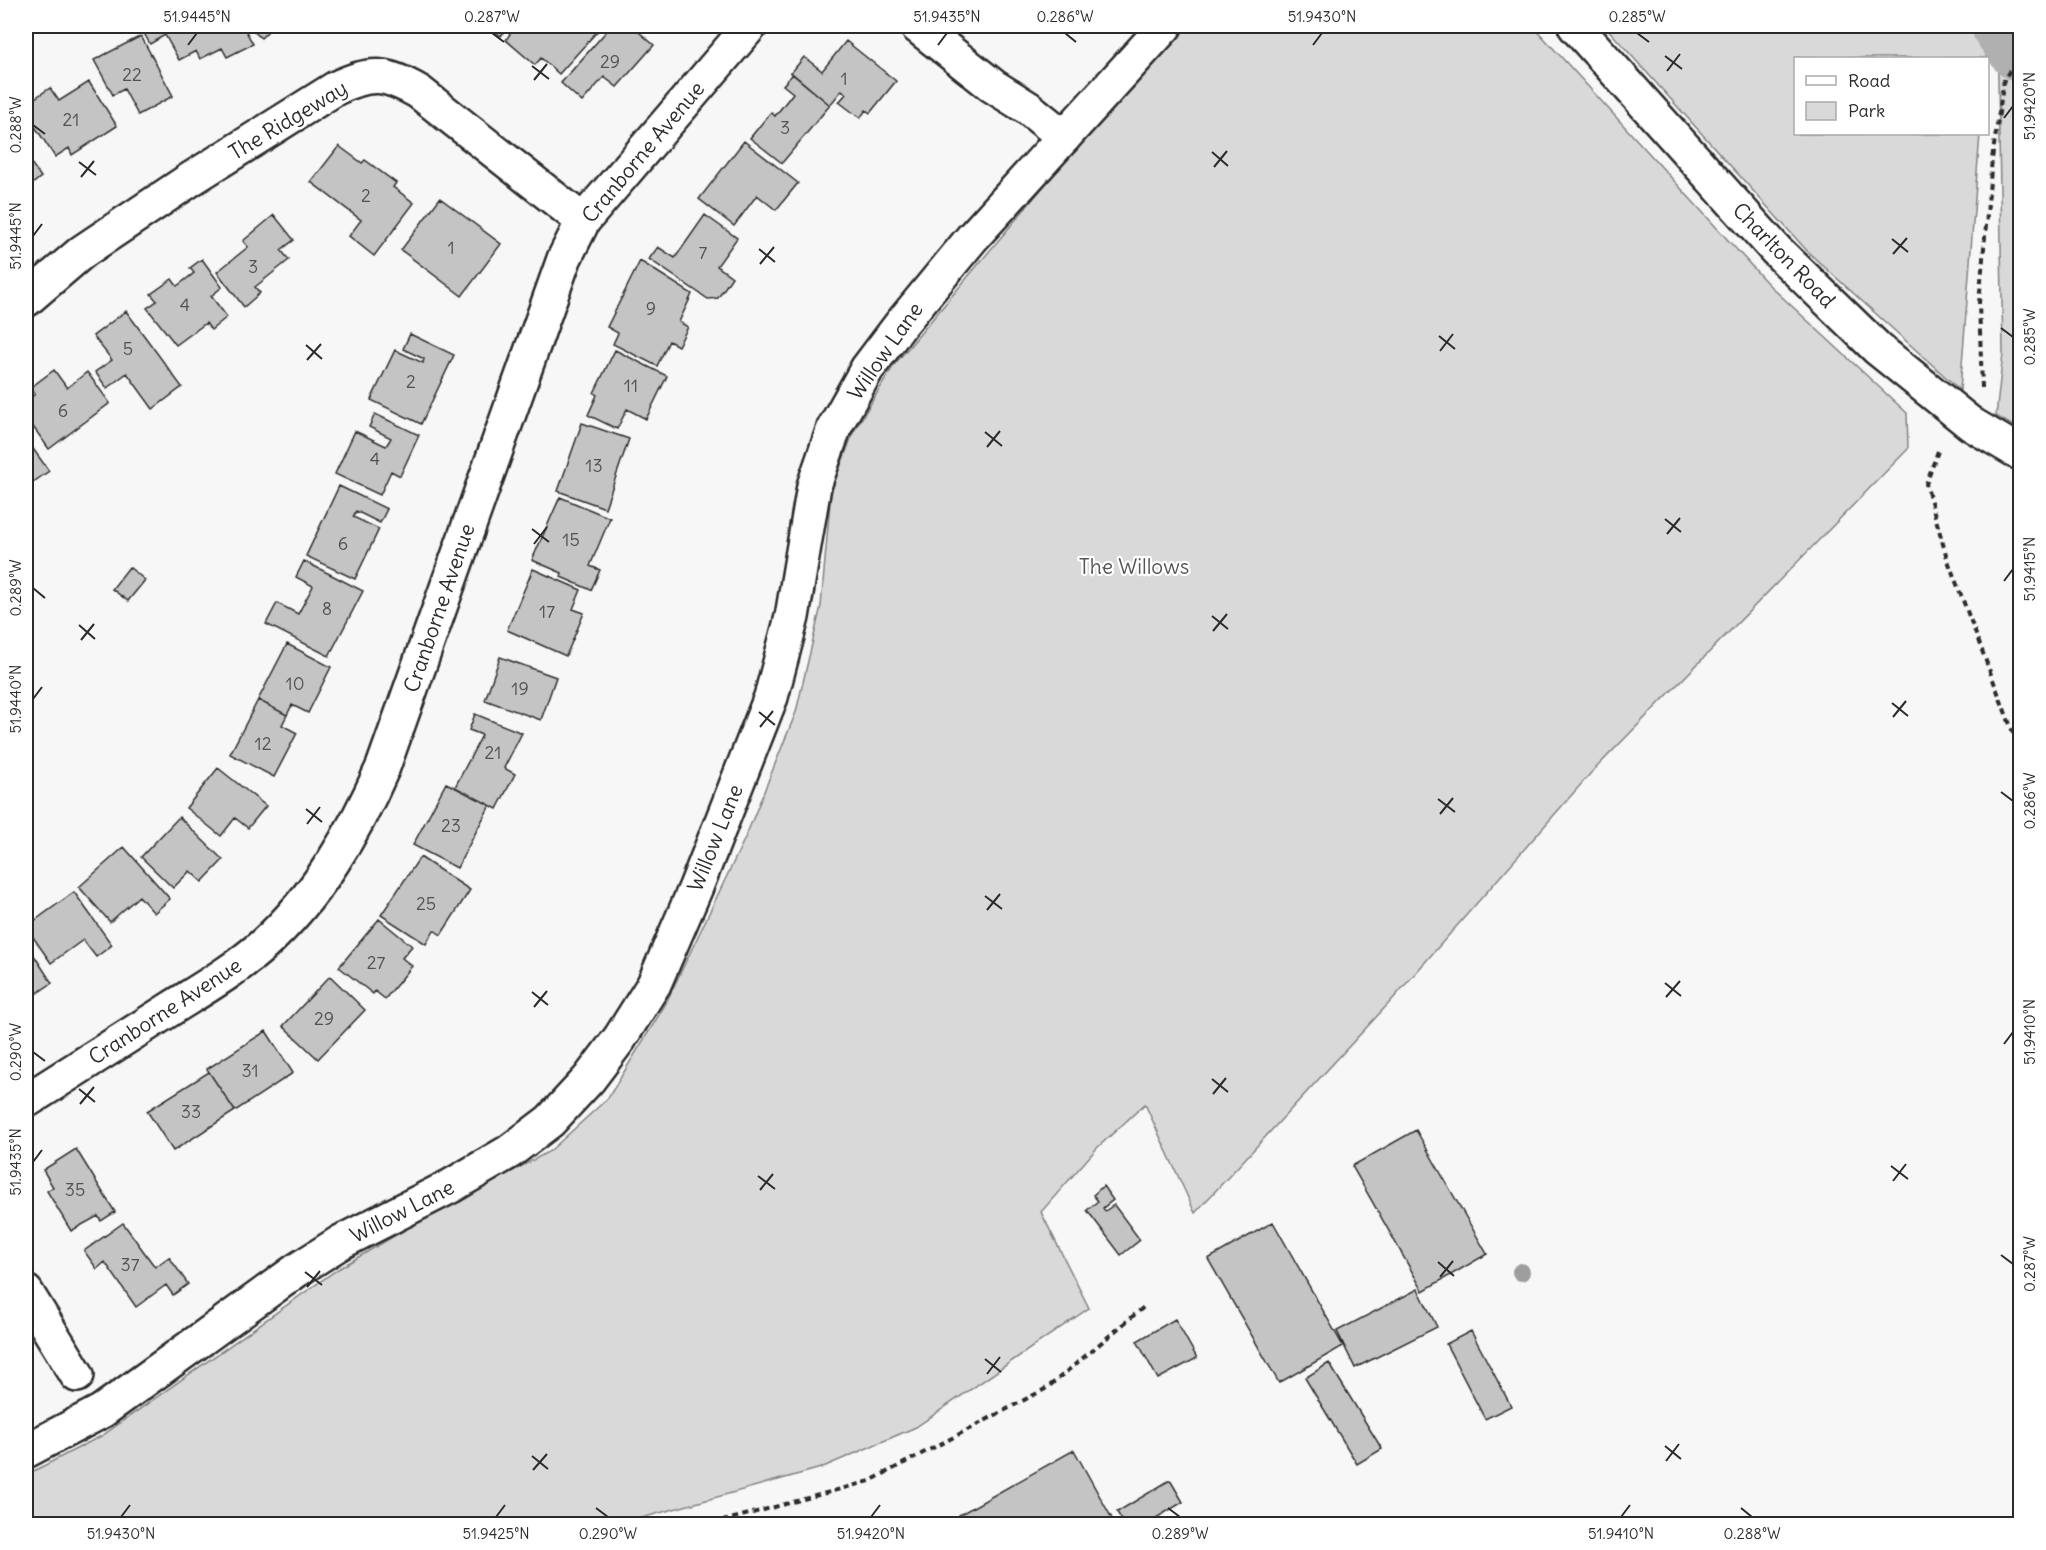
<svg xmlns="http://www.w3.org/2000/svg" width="2046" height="1550" font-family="Delius,sans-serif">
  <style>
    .green { fill: #d9d9d9; stroke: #828282; stroke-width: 1.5 }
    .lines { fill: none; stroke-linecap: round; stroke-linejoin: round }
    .river { stroke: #b0b0b0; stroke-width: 63 }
    .building { fill: #c4c4c4; stroke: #2b2b2b; stroke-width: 1.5 }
    .street-casing { stroke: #2b2b2b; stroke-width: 38 }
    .secondary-casing { stroke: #2b2b2b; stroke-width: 38 }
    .path { stroke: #2b2b2b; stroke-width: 4; stroke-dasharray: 6 4.5; stroke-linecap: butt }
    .street { stroke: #fff; stroke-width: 33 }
    .secondary { stroke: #fff; stroke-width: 33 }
    .tree { fill: #9e9e9e }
    .ticks { fill: none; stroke: #2b2b2b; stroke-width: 2 }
    .labels { text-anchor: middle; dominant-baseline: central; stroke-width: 4.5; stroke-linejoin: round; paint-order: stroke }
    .number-label { font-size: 18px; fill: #515151 }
    .street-label { font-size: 21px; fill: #2b2b2b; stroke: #fff }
    .park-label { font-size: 21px; fill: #565656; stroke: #fff }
    .neatline { fill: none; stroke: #2b2b2b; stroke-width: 2 }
    .ticks-label { font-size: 15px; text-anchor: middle; fill: #2b2b2b }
  </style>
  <rect width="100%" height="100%" fill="#f7f7f7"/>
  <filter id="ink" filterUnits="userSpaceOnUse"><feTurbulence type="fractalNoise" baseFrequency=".0167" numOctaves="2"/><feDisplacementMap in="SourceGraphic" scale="12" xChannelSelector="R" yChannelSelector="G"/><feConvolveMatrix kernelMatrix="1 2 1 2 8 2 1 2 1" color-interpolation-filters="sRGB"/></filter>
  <g filter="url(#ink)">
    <path class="green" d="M1178,26H1533L1768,284L1907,413L1908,449L1590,774L1391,1001L1195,1213L1145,1104L1097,1148L1041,1212L1089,1308L916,1427L821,1468L620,1524H26V1475L103,1435L338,1269L418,1222L550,1151L608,1098L665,1005L746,836L796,712L821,606L831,491L854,431L894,365Z
      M1605,26H1988L1986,58H1796V134H1980L1960,390L1809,253Z
      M1997,26H2020V430L1996,416L2003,353Z"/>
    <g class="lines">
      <path class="river" d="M2003,26L2020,50"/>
    </g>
    <path class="building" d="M140,26H160L165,35L150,44Z
      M160,26H243L253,44L227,57L222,48L200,59L196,51L179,60Z
      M248,26H273L261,38Z
      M485,26H508L501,36Z
      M515,26H602L559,74L541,58L535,65L506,40Z
      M611,26H632L654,45L617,87L604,77L582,102L561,83Z
      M141,36L173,96L138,115L124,89L113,95L94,60Z
      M846,41L896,81L870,113L866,110L860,118L839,102L846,94L842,90L830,105L791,73L804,57L822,71Z
      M793,74L830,105L782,163L750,138L771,112L775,116L793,93L783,85Z
      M89,82L117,126L72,155L69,148L55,157L26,113V104L50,88L59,101Z
      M744,141L798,183L776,210L757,195L734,226L699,199Z
      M339,146L362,163L365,160L396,183L393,187L414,203L374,256L349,236L361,220L311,182Z
      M26,156L41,177L26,189Z
      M440,198L501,244L462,296L401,250Z
      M274,215L294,240L281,250L289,260L255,287L260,293L244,307L217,272L248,247L243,241Z
      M705,215L737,238L717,266L732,277L718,298L708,299L649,259L658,247L675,258Z
      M202,259L222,287L211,296L227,317L211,330L206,323L176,345L147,308L157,301L151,294L172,279L177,286L194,273L190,268Z
      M640,261L692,294L679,322L688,327L678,346L669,341L657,366L613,344L618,333L607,327Z
      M126,311L182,387L153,409L127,373L107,388L95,372L112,360L93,336Z
      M410,334L454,355L421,424L371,400L395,350L423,363L424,359L403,349Z
      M615,350L667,376L646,419L627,409L617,429L588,415L597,395L594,393Z
      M54,370L67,388L87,372L110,403L49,449L26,417V402L35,394L30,388Z
      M375,414L419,435L400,476L391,471L380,495L335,474L355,431L386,446L391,438L369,427Z
      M582,423L629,439L605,508L558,491Z
      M26,439L49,471L32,483L29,478L26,481Z
      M339,486L387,509L380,523L356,511L353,517L379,529L355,579L306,556Z
      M560,497L610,518L590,566L600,570L591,590L561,577L562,573L532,560Z
      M304,561L363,591L329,656L266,624L277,603L298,614L313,586L296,577Z
      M129,567L145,580L128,601L112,589Z
      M533,569L581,590L573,609L584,613L566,656L507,630Z
      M287,644L331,667L308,713L292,705L287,715L258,700Z
      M500,657L556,677L541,720L485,700Z
      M258,700L287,715L282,725L297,733L274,777L230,754Z
      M475,714L522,733L504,768L515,774L497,809L455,787L482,735L469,730Z
      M218,768L266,806L248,828L235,818L221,836L186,808Z
      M446,783L490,805L457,868L413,845Z
      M179,817L223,860L202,882L190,871L173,888L141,857Z
      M124,847L170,899L154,913L139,896L110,922L79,887Z
      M420,857L470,890L441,935L434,930L426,944L381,915Z
      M74,892L112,945L96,957L83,940L51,963L26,927Z
      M379,919L412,946L402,958L412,966L385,999L375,991L373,994L339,967Z
      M26,943L52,983L27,1000L26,998Z
      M330,976L365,1010L318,1059L283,1026Z
      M266,1031L293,1073L235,1111L207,1069Z
      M209,1072L235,1111L173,1151L147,1111Z
      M1416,1130L1487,1254L1423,1291L1352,1166Z
      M76,1149L115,1212L101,1221L98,1216L71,1231L47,1191L53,1187L43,1170Z
      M1103,1186L1113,1200L1103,1208L1105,1211L1114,1205L1140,1240L1121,1255L1087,1210L1098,1201L1093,1195Z
      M1273,1222L1343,1346L1279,1383L1208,1259Z
      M123,1223L155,1267L169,1257L188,1284L173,1295L166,1285L136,1307L105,1262L97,1269L84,1251Z
      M1418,1289L1437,1327L1355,1368L1337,1331Z
      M1175,1319L1197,1358L1158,1379L1137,1341Z
      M1471,1331L1511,1406L1485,1419L1446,1344Z
      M1329,1363L1382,1449L1357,1464L1305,1378Z
      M1074,1450L1115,1524H964L959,1515Z
      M1170,1480L1183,1502L1146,1524H1124L1117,1512Z"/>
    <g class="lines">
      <g class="street-casing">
        <path id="street" d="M917,26L993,86L1028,108L1064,137
          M1575,26L1776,250L1878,349L1971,424L2020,453
          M26,300L82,252L191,179L336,88C371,71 386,73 419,92L583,221
          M26,1101C74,1070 123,1039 172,1008C202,989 235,970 262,946C317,897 354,833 383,767L564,259L583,221L750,26
          M26,1292L77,1375"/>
      </g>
      <g class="secondary-casing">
        <path id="secondary" d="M26,1451L102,1411L297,1270L341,1242L451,1186L509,1152L550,1121L589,1079L620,1038L654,984L696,887L771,697L792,617L814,486L834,428L867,369L901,324L972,238L1165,26"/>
      </g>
      <path class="path" d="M1982,388L1979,303L1992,159L2004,79L2020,56
        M1938,451L1926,484L1947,558L2020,751
        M712,1524L870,1481L1047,1388L1145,1306"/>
      <use href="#street" class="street"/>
      <use href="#secondary" class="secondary"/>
    </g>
    <circle class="tree" cx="1521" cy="1272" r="9"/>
  </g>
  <path class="ticks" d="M492,33L504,42M1065,33L1076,42M1637,33L1649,42M188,45L197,33M938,45L947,33M1313,45L1322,33M1665,56L1682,69M532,66L549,79M1667,71L1680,54M534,80L547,64M2004,118L2013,106M33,125L45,134M1212,152L1228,166M79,162L96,175M1214,167L1227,151M81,177L94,161M33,236L42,224M1892,239L1908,252M759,249L775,262M1893,254L1907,238M760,264L774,247M2001,328L2013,337M1439,336L1455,349M306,345L322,359M1440,351L1453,334M307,360L321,344M985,432L1002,446M987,447L1000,431M1665,519L1681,532M532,529L549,542M1667,534L1680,518M534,544L547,527M2004,581L2013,569M33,588L45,598M1212,616L1228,629M79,625L95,639M1213,631L1227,614M81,640L94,624M33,699L42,687M1892,703L1908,716M759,712L775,725M1893,717L1906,701M760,727L773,711M2001,792L2013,801M1438,799L1455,812M306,809L322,822M1440,814L1453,798M307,824L320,807M985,896L1002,909M987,910L1000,894M1665,983L1681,996M532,992L548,1005M1666,997L1680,981M534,1007L547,991M2004,1044L2013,1032M33,1052L45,1061M1212,1079L1228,1092M79,1089L95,1102M1213,1094L1226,1078M80,1104L94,1087M33,1162L42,1150M1891,1166L1908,1179M758,1176L775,1189M1893,1181L1906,1164M760,1190L773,1174M2001,1255L2013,1264M1438,1262L1454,1276M305,1272L322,1285M1440,1277L1453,1261M307,1287L320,1271M985,1359L1001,1372M987,1374L1000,1357M1665,1446L1681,1459M532,1456L548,1469M1666,1461L1679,1444M533,1470L547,1454M596,1508L608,1517M1168,1508L1180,1517M1741,1508L1752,1517M121,1517L130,1505M496,1517L505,1505M871,1517L880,1505M1621,1517L1630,1505"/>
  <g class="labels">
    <g class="number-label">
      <text x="610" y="61">29</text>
      <text x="132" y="74">22</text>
      <text x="844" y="78">1</text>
      <text x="71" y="119">21</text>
      <text x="785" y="127">3</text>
      <text x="366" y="195">2</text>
      <text x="451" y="247">1</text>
      <text x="703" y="252">7</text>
      <text x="253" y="266">3</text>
      <text x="185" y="304">4</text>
      <text x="651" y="308">9</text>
      <text x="128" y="348">5</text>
      <text x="411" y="381">2</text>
      <text x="631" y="385">11</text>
      <text x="63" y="410">6</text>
      <text x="375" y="458">4</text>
      <text x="594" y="465">13</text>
      <text x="571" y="539">15</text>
      <text x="343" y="543">6</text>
      <text x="327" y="608">8</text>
      <text x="547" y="611">17</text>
      <text x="295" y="683">10</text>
      <text x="520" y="688">19</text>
      <text x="263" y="743">12</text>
      <text x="493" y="752">21</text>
      <text x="451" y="825">23</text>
      <text x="426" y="903">25</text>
      <text x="376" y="962">27</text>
      <text x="324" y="1018">29</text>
      <text x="250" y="1070">31</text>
      <text x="191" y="1111">33</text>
      <text x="75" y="1189">35</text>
      <text x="130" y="1264">37</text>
    </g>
    <g class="street-label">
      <text transform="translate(288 120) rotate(-31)">The Ridgeway</text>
      <text transform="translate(643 152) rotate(-50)">Cranborne Avenue</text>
      <text transform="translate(1784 255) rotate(46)">Charlton Road</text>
      <text transform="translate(885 351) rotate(-55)">Willow Lane</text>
      <text transform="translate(439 608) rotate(-71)">Cranborne Avenue</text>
      <text transform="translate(715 838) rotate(-68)">Willow Lane</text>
      <text transform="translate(165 1011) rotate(-33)">Cranborne Avenue</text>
      <text transform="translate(402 1211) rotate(-27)">Willow Lane</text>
    </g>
    <g class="park-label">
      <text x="1134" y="566">The Willows</text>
    </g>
  </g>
  <rect width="2046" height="1550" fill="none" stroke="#fff" stroke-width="66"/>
  <rect x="1794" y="57" width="195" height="78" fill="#ffffff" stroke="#aaaaaa" stroke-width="1.5"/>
  <rect x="1806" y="76" width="30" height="9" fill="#ffffff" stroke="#aaaaaa" stroke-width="1.5"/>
  <text x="1848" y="87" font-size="18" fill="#2b2b2b">Road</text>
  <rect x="1806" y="102" width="30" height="18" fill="#d9d9d9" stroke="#aaaaaa" stroke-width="1.5"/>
  <text x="1848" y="117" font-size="18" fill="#2b2b2b">Park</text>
  <rect x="33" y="33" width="1980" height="1484" class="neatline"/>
  <g class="ticks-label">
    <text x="197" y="22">51.9445°N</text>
    <text x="492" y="22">0.287°W</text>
    <text x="947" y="22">51.9435°N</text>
    <text x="1065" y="22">0.286°W</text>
    <text x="1322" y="22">51.9430°N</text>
    <text x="1637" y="22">0.285°W</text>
    <text transform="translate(2030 106) rotate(-90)" y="5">51.9420°N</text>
    <text transform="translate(16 125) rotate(-90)" y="5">0.288°W</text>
    <text transform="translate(16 236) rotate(-90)" y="5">51.9445°N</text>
    <text transform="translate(2030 337) rotate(-90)" y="5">0.285°W</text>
    <text transform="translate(2030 569) rotate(-90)" y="5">51.9415°N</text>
    <text transform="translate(16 588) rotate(-90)" y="5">0.289°W</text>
    <text transform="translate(16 699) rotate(-90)" y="5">51.9440°N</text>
    <text transform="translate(2030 801) rotate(-90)" y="5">0.286°W</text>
    <text transform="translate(2030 1032) rotate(-90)" y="5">51.9410°N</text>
    <text transform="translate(16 1052) rotate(-90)" y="5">0.290°W</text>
    <text transform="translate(16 1162) rotate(-90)" y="5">51.9435°N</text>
    <text transform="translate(2030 1264) rotate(-90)" y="5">0.287°W</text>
    <text x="121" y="1539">51.9430°N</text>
    <text x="496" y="1539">51.9425°N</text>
    <text x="608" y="1539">0.290°W</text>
    <text x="871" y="1539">51.9420°N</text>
    <text x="1180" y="1539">0.289°W</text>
    <text x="1621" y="1539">51.9410°N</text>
    <text x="1752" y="1539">0.288°W</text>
  </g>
</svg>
